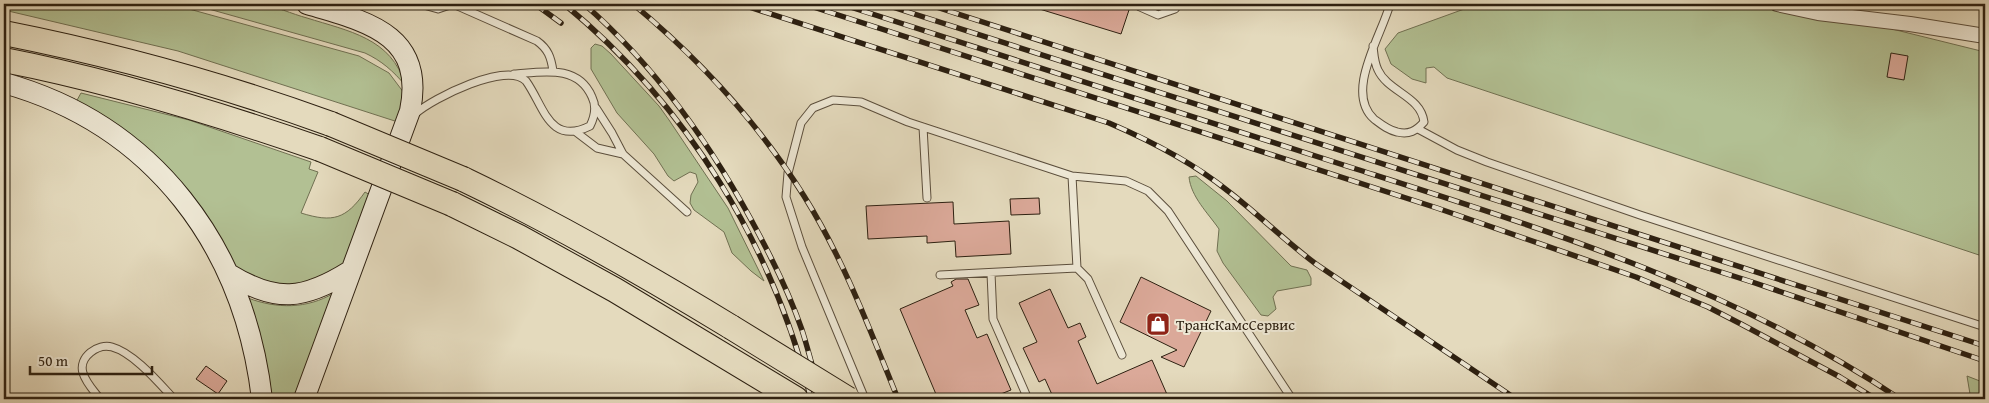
<svg xmlns="http://www.w3.org/2000/svg" width="1989" height="403" font-family="'Gentium Book Plus',serif">
  <style>
    .green { fill: #b2c093; stroke: #707052 }
    .building { fill: #dba999; stroke: #2d2011 }
    .lines { fill: none; stroke-linecap: round; stroke-linejoin: round }
    .service-casing { stroke: #5b4e3c; stroke-width: 9 }
    .minor-casing { stroke: #5b4e3c; stroke-width: 16 }
    .secondary-casing { stroke: #2d2011; stroke-width: 22 }
    .trunk-casing { stroke: #2d2011; stroke-width: 26 }
    .service { stroke: #ede7d4; stroke-width: 7 }
    .minor { stroke: #ede7d4; stroke-width: 14 }
    .secondary { stroke: #ede7d4; stroke-width: 20 }
    .trunk { stroke: #e4dabd; stroke-width: 24 }
    .rail-casing { stroke: #2d2011; stroke-width: 5.5 }
    .rail { stroke: #ede7d4; stroke-width: 4; stroke-dasharray: 11; stroke-linecap: butt }
    .trunk-bridge-casing { stroke: #2d2011; stroke-width: 26; stroke-linecap: butt }
    .trunk-bridge { stroke: #e4dabd; stroke-width: 24 }
    .labels { text-anchor: middle; dominant-baseline: central; stroke-width: 4; stroke-linejoin: round; paint-order: stroke }
    .poi-label { font-size: 15px; fill: #2d2011; stroke: #ede7d4; text-anchor: start }
  </style>
  <rect width="100%" height="100%" fill="#e4dabd"/>
  <filter id="stains"><feTurbulence type="fractalNoise" baseFrequency=".004" numOctaves="4"/><feColorMatrix values="0 0 0 0 .2 0 0 0 0 .09 0 0 0 0 .02 0 0 0 .5 -.17"/></filter>
  <radialGradient id="worn" r=".72"><stop offset=".6" stop-color="#630" stop-opacity="0"/><stop offset="1" stop-color="#630" stop-opacity=".3"/></radialGradient>
  <path class="green" d="M4,4H171L359,56L389,73L404,93L401,123L178,51L4,10Z
    M191,4C213,4 238,1 260,4C275,6 292,14 307,18C348,31 392,38 405,85C393,71 382,61 365,53Z
    M1478,4H1791L1985,52V257L1447,78L1434,67L1426,68V83L1412,79L1391,64L1385,49L1398,33Z
    M595,44L602,46L611,54L659,106L669,120L728,208L764,281L751,271L732,253L724,232L694,210L690,203L691,195L698,182L696,174L690,172L674,181L668,176L654,154L617,113L591,69V48Z
    M81,93L189,120L311,162L309,169L318,172L301,213C333,223 346,219 365,192L370,195L348,258L339,270L307,288L263,283L236,267L76,102Z
    M1196,176L1227,201L1291,266L1307,270L1311,278V285L1277,291L1273,297L1276,309L1268,316L1261,315L1223,263L1217,251L1219,229C1208,213 1191,197 1189,177Z
    M334,293L297,399H272L269,377L248,298C277,309 307,309 334,293Z
    M1967,376L1985,383V399H1975L1970,394Z"/>
  <path class="building" d="M1034,4H1131L1121,34L1033,7Z
    M1891,53L1908,56L1904,80L1887,77Z
    M1039,198L1040,214L1011,215L1010,199Z
    M953,202L954,224L1009,221L1011,254L956,257L955,241L927,243V236L868,239L866,206Z
    M1141,277L1211,311L1184,367L1161,357L1177,350L1120,322Z
    M956,279H968L979,305L965,310L977,338L987,334L1011,390L988,399H938L900,309L953,286L951,282Z
    M1050,289L1068,328L1080,323L1086,337L1078,341L1097,384L1152,360L1169,399H1054L1045,379L1039,382L1023,348L1037,342L1019,303Z
    M206,366L227,381L218,394L196,379Z"/>
  <g class="lines">
    <g class="service-casing">
      <path id="service" d="M420,4L438,9L453,4L537,41C548,49 551,57 553,71
        M1137,4L1140,7L1158,15L1175,9L1179,4
        M1373,46C1374,54 1374,62 1378,70C1388,92 1421,96 1424,122C1416,131 1409,135 1397,132C1388,130 1382,125 1374,119C1344,92 1382,35 1390,4
        M596,108L612,133L623,154L687,212
        M415,114C433,98 507,61 526,81C544,106 549,146 590,126C595,116 597,107 592,97C578,64 542,72 514,74
        M923,127L927,198
        M1418,129L1457,150L1487,162L1640,215L1985,327
        M576,132L597,148L623,154
        M1077,268L1088,279L1122,355
        M991,273L993,319L1028,399
        M940,275L1077,268L1072,176
        M100,399C94,391 86,383 83,373C78,357 98,343 112,347C134,353 159,383 174,399
        M865,399L802,247L786,197L788,173L801,123L813,108L833,100L861,102L908,122L1072,176L1126,181L1148,191L1168,211L1292,399"/>
    </g>
    <g class="minor-casing">
      <path id="minor" d="M1777,4L1818,13L1910,24L1985,36"/>
    </g>
    <g class="secondary-casing">
      <path id="secondary" d="M4,83C154,125 244,246 262,399
        M229,274C276,303 304,300 350,271
        M304,399L410,111C426,33 364,21 307,4"/>
    </g>
    <g class="trunk-casing">
      <path id="trunk" d="M4,33C115,55 224,85 331,124
        M4,60C112,81 216,113 320,149
        M463,179C555,223 644,274 731,327
        M452,204L519,237L615,290L796,399"/>
    </g>
    <use href="#service" class="service"/>
    <use href="#minor" class="minor"/>
    <use href="#secondary" class="secondary"/>
    <use href="#trunk" class="trunk"/>
    <g class="rail-casing">
      <path id="rail" d="M535,4L561,23
        M564,4C687,105 773,245 811,399
        M584,4C661,71 719,156 765,246C779,273 792,301 802,330C809,352 815,376 821,399
        M633,4C698,58 759,124 804,196C844,260 870,330 898,399
        M740,4L1109,123C1151,141 1192,162 1228,191C1258,214 1285,241 1316,264L1516,399
        M804,4L1437,208L1636,277L1708,307L1741,324L1840,377L1876,399
        M841,4C1012,59 1184,114 1356,169C1544,229 1735,288 1900,399
        M883,4L1752,282L1985,361
        M927,4L1985,346"/>
    </g>
    <use href="#rail" class="rail"/>
    <g class="trunk-bridge-casing">
      <path id="trunk-bridge" d="M331,124L463,179
        M320,149L452,204
        M731,327L848,399"/>
    </g>
    <use href="#trunk-bridge" class="trunk-bridge"/>
  </g>
  <defs>
    <g id="shop-square" transform="scale(1.25)"><rect x="-9" y="-9" width="18" height="18" rx="4" fill="#8f2418" stroke="#ede7d4"/><path d="M-5-2.5h2.3a2.7 3.5 0 0 1 5.4 0H5L5.5 6h-11ZM-1.5-2.5h3a1.5 2.3 0 0 0-3 0Z" fill="#fff"/></g>
  </defs>
  <g fill-rule="evenodd">
    <use href="#shop-square" x="1158" y="324"/>
  </g>
  <g class="labels">
    <g class="poi-label">
      <text x="1176" y="324">ТрансКамсСервис</text>
    </g>
  </g>
  <rect width="1989" height="403" fill="none" stroke="#e4dabd" stroke-width="20"/>
  <rect x="5" y="5" width="1979" height="393" fill="none" stroke="#2d2011" stroke-width="2.5"/>
  <rect x="10" y="10" width="1969" height="383" fill="none" stroke="#2d2011"/>
  <path d="M30 366v8h122v-8" fill="none" stroke="#2d2011" stroke-width="2.5"/>
  <text x="38" y="366" font-size="15" fill="#2d2011" stroke="#ede7d4" stroke-width="4" paint-order="stroke">50 m</text>
  <rect width="100%" height="100%" filter="url(#stains)"/>
  <rect width="100%" height="100%" fill="url(#worn)"/>
</svg>
